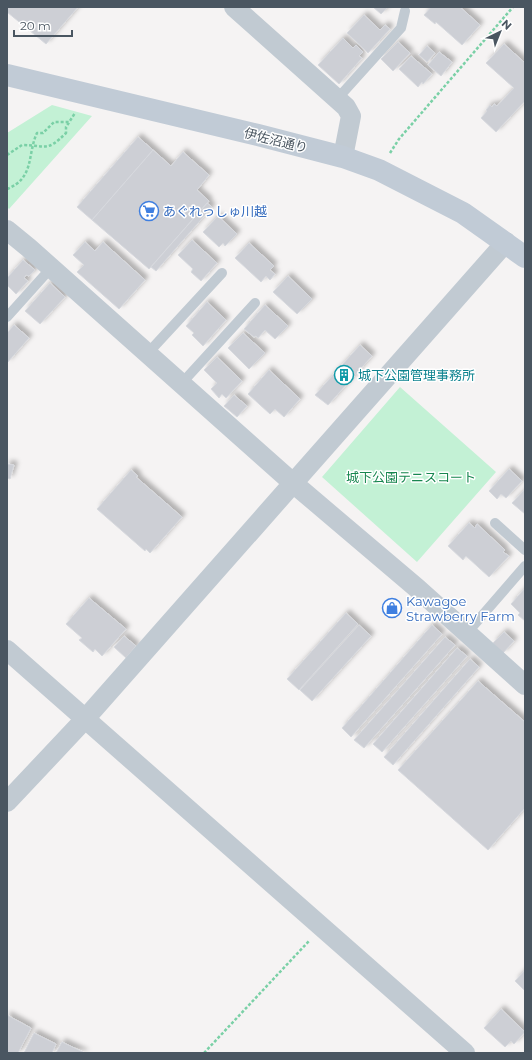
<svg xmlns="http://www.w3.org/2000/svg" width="532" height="1060" font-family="Montserrat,'Noto Sans JP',sans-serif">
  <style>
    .green { fill: #c3f1d5 }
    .building { fill: #cdcfd5; stroke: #d7d9de; filter: url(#shadow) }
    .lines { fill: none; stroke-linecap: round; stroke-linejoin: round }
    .path { stroke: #7ad0a6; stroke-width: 2.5; stroke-dasharray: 3 2; stroke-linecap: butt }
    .lane { stroke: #c1cad2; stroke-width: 10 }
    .street { stroke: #c1cad2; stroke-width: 20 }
    .secondary { stroke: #c1cbd6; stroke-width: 22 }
    .labels { text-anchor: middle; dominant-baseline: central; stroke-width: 3; stroke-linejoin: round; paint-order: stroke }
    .street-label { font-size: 13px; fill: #4a5661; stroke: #fff }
    .shop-label { font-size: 13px; fill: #366cbe; stroke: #fff; text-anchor: start }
    .culture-label { font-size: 13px; fill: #0d838f; stroke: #fff; text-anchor: start }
    .park-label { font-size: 13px; fill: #17864f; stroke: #fff }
  </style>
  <defs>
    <filter id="shadow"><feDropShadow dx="3.5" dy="-3.5" stdDeviation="2" flood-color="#0004"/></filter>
  </defs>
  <rect width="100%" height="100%" fill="#f5f3f3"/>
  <path class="green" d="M52,105L92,116L9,209L7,207V133Z
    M400,387L496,472L417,562L322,477Z"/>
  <path class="building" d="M7,7H78L46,44L7,12Z
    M373,7H386L387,8L381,14Z
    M431,7H460L480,25L462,45L436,22L435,24L424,15Z
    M364,15L380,30L385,25L390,29L368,53L347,33Z
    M343,38L353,48L356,45L363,52L359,56L362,58L339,84L318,65Z
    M398,42L410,53L393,71L381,59Z
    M504,44L525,63V101L496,132L481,118L487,111L486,110L490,105L492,107L494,104L497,106L514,88L486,63Z
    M427,46L435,53L427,62L419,55Z
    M439,52L452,62L441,76L428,65Z
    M411,56L432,74L423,84L422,82L418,87L399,69Z
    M138,137L153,150L92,220L77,207Z
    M153,150L171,166L183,152L209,175L197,190L209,201L149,269L92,220Z
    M207,203L212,207L156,271L151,267Z
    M218,216L237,234L225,246L223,243L219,247L203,232Z
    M192,240L217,263L201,281L191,272L193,269L178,255Z
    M85,242L95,251L103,242L145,280L119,309L77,272L84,265L73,255Z
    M249,243L274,266L270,270L275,274L270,280L266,276L261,282L235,258Z
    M23,260L35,270L29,276L26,275L24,278L28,281L16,294L7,285V278Z
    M288,276L312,299L297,314L273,292Z
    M50,283L65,297L40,324L25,311Z
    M207,302L226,320L203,346L192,335L194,333L186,326Z
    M265,305L288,326L275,339L265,330L258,338L256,336L254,337L244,329Z
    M14,325L29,338L7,363V333Z
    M243,333L265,353L249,369L228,348Z
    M360,345L372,356L328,405L315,395Z
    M217,357L242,381L226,398L222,394L219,398L211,389L217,383L204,370Z
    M269,370L300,399L284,417L275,409L270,414L248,394Z
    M234,395L247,406L237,417L224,406Z
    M7,464L14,465L10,479L7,478Z
    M509,469L522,481L506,498L501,494L497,499L489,491Z
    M131,470L138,476L136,477L182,517L150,553L146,549L145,551L97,509Z
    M525,489V514L512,503Z
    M469,523L475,528L477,524L505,550L503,552L509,556L489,577L466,556L463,560L448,546Z
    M525,588V621L518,615L520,613L511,604Z
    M89,598L126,629L102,656L95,649L93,652L79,640L82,638L66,624Z
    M346,613L358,624L299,690L287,679Z
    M359,625L371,636L312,701L300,690Z
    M432,625L442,634L351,737L342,728Z
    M504,632L514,641L503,653L493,643Z
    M124,636L136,646L126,658L114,647Z
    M445,637L455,645L364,748L354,740Z
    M457,648L467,656L382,752L373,744Z
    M470,659L479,667L393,765L384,757Z
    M478,681L525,722V808L488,850L398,770Z
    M525,970V991L515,981Z
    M501,1009L525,1032L514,1044L511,1041L505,1047L484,1028Z
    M7,1015L31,1028L18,1053H7Z
    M34,1033L56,1044L52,1053H24Z
    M62,1042L85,1053H56Z"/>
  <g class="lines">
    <path class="path" d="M390,153L399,139L513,7
      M7,155L22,145C46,145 46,153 66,133V127L75,113
      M7,189C35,178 27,154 37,133H43L54,122H69
      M204,1053L309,941"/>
    <path class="lane" d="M338,98L401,28L405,11
      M7,317L51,268
      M148,353L222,273
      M181,384L255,303
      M495,523L525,550
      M467,633L525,566"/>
    <path class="street" d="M234,7L346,107L351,116L343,157
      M7,230L29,248L293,483L418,589L525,685
      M7,650L465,1053
      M7,802L85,719L506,242"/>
    <path class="secondary" d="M7,75L258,135L343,157L379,170L463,213L525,257"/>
  </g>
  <defs>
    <g id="supermarket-ring" transform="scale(1)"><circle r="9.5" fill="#fff" stroke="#3f7fe0" stroke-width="1.5"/><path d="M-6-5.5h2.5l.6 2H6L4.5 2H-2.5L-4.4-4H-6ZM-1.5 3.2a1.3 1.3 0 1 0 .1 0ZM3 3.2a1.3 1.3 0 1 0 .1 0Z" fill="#3f7fe0"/></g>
    <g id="building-ring" transform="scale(1)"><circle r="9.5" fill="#fff" stroke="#0f9aa8" stroke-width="1.5"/><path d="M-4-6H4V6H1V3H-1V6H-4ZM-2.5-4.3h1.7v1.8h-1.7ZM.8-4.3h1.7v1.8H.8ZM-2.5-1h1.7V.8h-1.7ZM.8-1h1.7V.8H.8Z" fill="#0f9aa8"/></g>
    <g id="shop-ring" transform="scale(1)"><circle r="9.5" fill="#fff" stroke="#3f7fe0" stroke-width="1.5"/><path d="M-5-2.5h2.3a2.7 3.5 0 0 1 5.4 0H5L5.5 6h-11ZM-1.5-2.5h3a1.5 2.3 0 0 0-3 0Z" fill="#3f7fe0"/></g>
  </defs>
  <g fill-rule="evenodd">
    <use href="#supermarket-ring" x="149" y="211"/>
    <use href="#building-ring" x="344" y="375"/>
    <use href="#shop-ring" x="392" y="608"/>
  </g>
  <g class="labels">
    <g class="street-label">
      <text transform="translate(276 140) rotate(14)">伊佐沼通り</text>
    </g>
    <g class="shop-label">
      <text x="163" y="211">あぐれっしゅ川越</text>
      <text x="406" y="601">Kawagoe<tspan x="406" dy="15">Strawberry Farm</tspan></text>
    </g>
    <g class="culture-label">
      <text x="358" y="375">城下公園管理事務所</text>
    </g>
    <g class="park-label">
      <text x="411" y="477">城下公園テニスコート</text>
    </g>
  </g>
  <rect width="532" height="1060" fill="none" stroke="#4a5661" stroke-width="16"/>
  <g transform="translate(500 32) rotate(43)" stroke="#ffffff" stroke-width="3" paint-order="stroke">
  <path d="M0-3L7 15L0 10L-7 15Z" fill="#4a5661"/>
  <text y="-6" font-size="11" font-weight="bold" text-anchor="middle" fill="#4a5661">N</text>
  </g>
  <path d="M14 30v6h58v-6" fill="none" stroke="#4a5661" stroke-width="2"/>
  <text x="20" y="30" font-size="12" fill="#4a5661" stroke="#ffffff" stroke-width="3" paint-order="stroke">20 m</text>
</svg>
